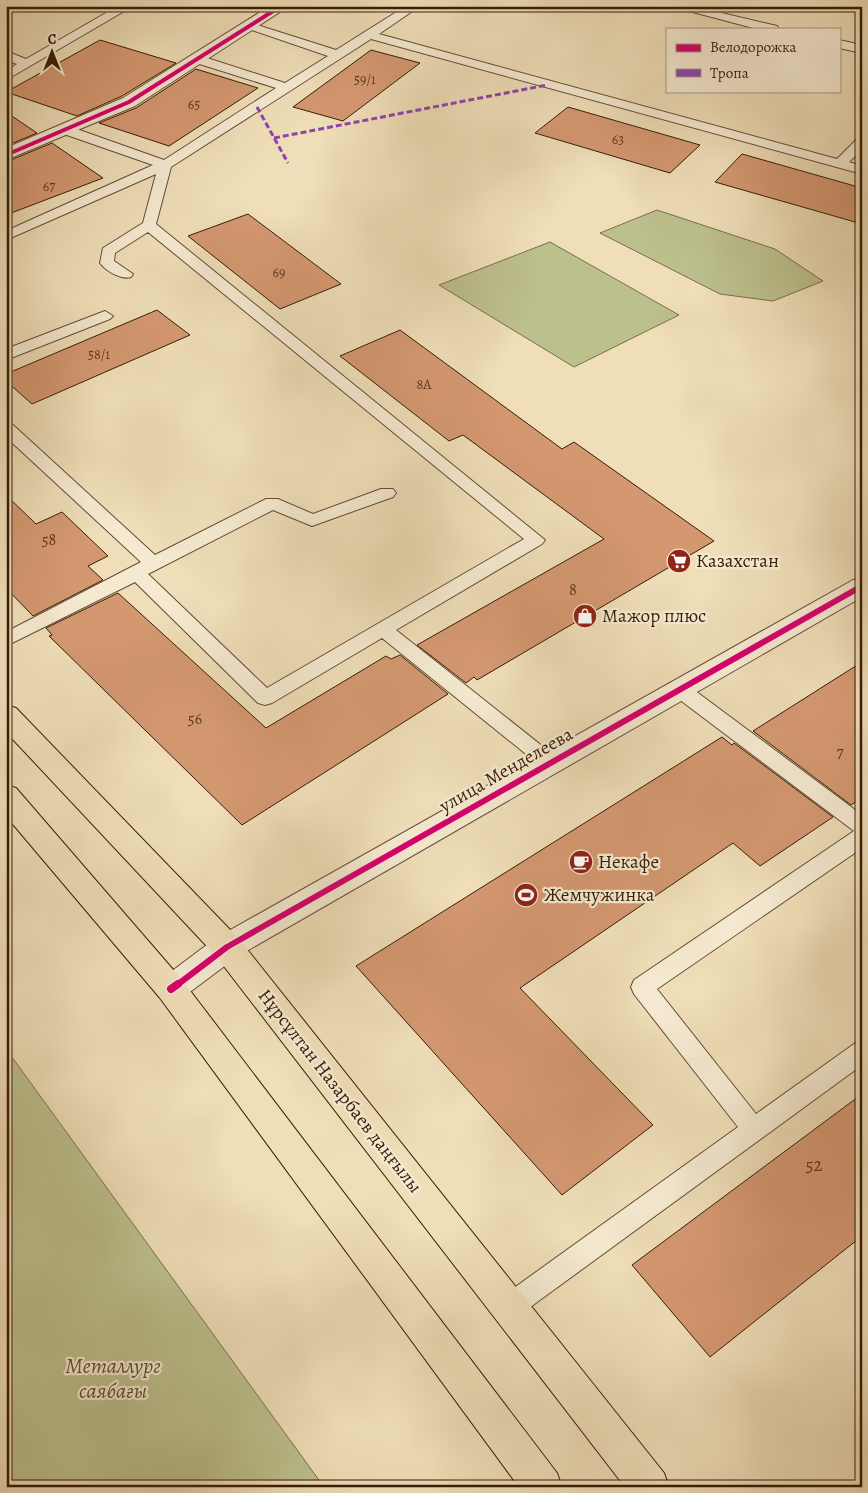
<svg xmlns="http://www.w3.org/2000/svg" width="868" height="1493" font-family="Alegreya,serif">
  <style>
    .green { fill: #bcc08d; stroke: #796e4a }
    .building { fill: #d49871; stroke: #361c07 }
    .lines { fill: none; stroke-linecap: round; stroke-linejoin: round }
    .service-casing { stroke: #644c33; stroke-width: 2 }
    .minor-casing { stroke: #644c33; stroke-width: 2 }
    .primary-casing { stroke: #361c07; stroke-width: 2 }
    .service { fill: #f5ead1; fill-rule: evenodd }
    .minor { fill: #f5ead1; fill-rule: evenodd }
    .primary { fill: #efdeb8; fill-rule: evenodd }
    .quiet { stroke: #8e44ad; stroke-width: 3; stroke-dasharray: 6 3; stroke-linecap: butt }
    .cycleway-far2-casing { stroke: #f5ead1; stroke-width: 5.5 }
    .cycleway-far1-casing { stroke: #f5ead1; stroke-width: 9 }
    .cycleway-casing { stroke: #f5ead1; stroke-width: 11 }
    .cycleway-far2 { stroke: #d6006c; stroke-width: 4 }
    .cycleway-far1 { stroke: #d6006c; stroke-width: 6 }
    .cycleway { stroke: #d6006c; stroke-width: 8 }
    .labels { text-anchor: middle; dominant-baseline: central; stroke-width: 4.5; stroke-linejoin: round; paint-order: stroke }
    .far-number-label { font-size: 14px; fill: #5e3b22 }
    .number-label { font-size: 16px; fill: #5e3b22 }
    .poi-label { font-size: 19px; fill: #361c07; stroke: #f5ead1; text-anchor: start }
    .street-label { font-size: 19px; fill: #361c07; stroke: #f5ead1 }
    .near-number-label { font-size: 19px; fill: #5e3b22 }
    .near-park-label { font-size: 22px; font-style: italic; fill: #5e4d2f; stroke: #f5ead1 }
  </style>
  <rect width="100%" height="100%" fill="#efdeb8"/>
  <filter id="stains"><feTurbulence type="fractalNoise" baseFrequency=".004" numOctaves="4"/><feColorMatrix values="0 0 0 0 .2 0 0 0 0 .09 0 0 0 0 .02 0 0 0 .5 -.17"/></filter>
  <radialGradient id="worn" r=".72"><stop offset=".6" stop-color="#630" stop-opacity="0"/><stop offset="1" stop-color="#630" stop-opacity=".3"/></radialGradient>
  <path class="green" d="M657,210L775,249L823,281L773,301L720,294L600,233Z
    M550,242L679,315L574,367L439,285Z
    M6,1049L324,1487H6Z"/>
  <path class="building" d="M100,40L176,63L122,96L77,116L6,92Z
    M371,50L420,63L343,121L293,107Z
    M196,69L258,88L169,146L99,123L136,108Z
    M568,107L700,145L670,173L535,133Z
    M6,112L37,133L6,146Z
    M52,143L103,178L6,215V162Z
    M742,154L862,188V224L715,182Z
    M248,214L341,284L280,309L188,236Z
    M157,310L190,335L32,404L6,381V374Z
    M400,330L562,449L574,442L714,541L477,680L474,677L466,683L417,645L604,539L463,435L449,441L340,356Z
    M6,495L36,524L62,512L108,556L88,566L103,580L33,616L6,588Z
    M118,593L266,728L386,656L391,659L400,655L448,694L242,825L49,636L52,635L46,628Z
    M862,662V798L851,805L753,731Z
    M722,737L732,745L734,743L833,817L760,866L733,843L520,988L653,1125L562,1195L356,966Z
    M862,1094V1236L710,1357L632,1265Z"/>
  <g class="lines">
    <g class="service-casing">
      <path id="service" d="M118,6H133L6,80V71L17,64L6,60V51L26,59Z
        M406,6H420L379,34L837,159L857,139L862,138V150L849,162L862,166V174L371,39L171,167L156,224L545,540L542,544L396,630L556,757L559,762L556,767L549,770L542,767L382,638L272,703L265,705L258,703L135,582L6,646V632L141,562L6,437V423L12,424L155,555L266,499H278L313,514L381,489H393L396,493L393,497L312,526L273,510L148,574L267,688L524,539L148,232L115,253L114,261L133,274L131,277C121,280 106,271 100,263L103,248L143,223L156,174L6,240V231L153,165L61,133L60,130L61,127H71L164,160L276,88L193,62L191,59L193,56H201L285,83L328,56L246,28V24H254L336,50Z
        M670,6H692L777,26L779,29H757Z
        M839,40L862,45V53L839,48Z
        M105,311L113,316L110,319L6,360V349Z
        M679,682L686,684L862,815V848L657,989L756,1114L854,1044L862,1041V1065L518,1316L509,1320L500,1316L496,1307L500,1298L738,1127L634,994L631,987L634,980L854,831L672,694L669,689L672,684Z"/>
    </g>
    <g class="minor-casing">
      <path id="minor" d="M270,6H289L135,106L6,160V148L123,98Z
        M862,578V597L238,956L182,998L171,1002L160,998L155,989L160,980L216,938L853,580Z"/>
    </g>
    <g class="primary-casing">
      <path id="primary" d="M6,705L16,708L238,938L664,1473L669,1487H625L216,956L6,732Z
        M6,785L16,788L182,980L557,1473L562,1487H519L160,998L6,816Z"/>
    </g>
    <use href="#service" class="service"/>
    <use href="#minor" class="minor"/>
    <use href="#primary" class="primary"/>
    <path class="quiet" d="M257,107L288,163
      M274,138L547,85"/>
    <g class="cycleway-far2-casing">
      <path id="cycleway-far2" d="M6,155L129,102L281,6"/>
    </g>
    <g class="cycleway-far1-casing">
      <path id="cycleway-far1" d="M177,985L227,947L862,586"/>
    </g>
    <g class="cycleway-casing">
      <path id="cycleway" d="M171,989L178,984"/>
    </g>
    <use href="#cycleway-far2" class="cycleway-far2"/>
    <use href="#cycleway-far1" class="cycleway-far1"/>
    <use href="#cycleway" class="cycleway"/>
  </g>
  <defs>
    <g id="supermarket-disc" transform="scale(1.25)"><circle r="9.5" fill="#8f2418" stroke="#f5ead1"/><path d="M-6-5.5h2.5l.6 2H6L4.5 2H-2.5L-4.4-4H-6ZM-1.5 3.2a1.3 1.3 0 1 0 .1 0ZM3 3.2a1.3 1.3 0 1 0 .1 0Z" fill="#fff"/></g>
    <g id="shop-disc" transform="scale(1.25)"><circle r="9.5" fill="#8f2418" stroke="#f5ead1"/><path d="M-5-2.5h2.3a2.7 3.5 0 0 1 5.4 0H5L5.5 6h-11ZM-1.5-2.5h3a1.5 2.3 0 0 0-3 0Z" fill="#fff"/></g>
    <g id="cafe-disc" transform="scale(1.25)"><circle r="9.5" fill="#8f2418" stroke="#f5ead1"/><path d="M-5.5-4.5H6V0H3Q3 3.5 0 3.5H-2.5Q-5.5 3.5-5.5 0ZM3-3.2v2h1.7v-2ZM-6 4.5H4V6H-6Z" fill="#fff"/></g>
    <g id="stadium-disc" transform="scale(1.25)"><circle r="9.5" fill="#8f2418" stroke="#f5ead1"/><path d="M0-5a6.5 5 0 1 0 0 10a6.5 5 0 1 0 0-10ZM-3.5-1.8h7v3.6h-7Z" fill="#fff"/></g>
  </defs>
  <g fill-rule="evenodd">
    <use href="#supermarket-disc" x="679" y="561"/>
    <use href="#shop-disc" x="585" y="616"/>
    <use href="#cafe-disc" x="581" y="862"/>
    <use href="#stadium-disc" x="526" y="895"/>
  </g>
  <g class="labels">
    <g class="far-number-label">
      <text x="365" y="79">59/1</text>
      <text x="194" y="104">65</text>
      <text x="618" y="139">63</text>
      <text x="49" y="186">67</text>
      <text x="279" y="272">69</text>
      <text x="99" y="354">58/1</text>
      <text x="424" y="384">8А</text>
    </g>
    <g class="number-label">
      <text x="49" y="540">58</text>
      <text x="573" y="590">8</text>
      <text x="195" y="719">56</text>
      <text x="840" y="752">7</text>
    </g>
    <g class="poi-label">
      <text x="696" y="561">Казахстан</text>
      <text x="602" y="616">Мажор плюс</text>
      <text x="598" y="862">Некафе</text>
      <text x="544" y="895">Жемчужинка</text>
    </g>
    <g class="street-label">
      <text transform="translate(506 770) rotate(-30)">улица Менделеева</text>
      <text transform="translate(340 1091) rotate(52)">Нұрсұлтан Назарбаев даңғылы</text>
    </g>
    <g class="near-number-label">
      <text x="814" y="1165">52</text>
    </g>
    <g class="near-park-label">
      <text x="113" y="1366">Металлург<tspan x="113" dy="25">саябағы</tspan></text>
    </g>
  </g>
  <rect width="868" height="1493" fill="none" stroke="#efdeb8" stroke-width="25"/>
  <rect x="8" y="8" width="853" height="1478" fill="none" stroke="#361c07" stroke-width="2.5"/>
  <rect x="12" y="12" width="843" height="1468" fill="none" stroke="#361c07"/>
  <rect x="666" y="28" width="175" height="65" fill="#f5ead1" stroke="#a99880"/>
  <rect x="676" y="44" width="25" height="8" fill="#d6006c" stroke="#a99880"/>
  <text x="710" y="52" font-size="15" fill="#361c07">Велодорожка</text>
  <rect x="676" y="69" width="25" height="8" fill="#8e44ad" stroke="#a99880"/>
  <text x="710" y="78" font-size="15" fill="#361c07">Тропа</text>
  <g transform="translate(52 52)" stroke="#f5ead1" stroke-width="4" paint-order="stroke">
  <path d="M0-4L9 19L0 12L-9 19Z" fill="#361c07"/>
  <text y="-8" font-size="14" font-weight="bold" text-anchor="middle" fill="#361c07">С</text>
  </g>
  <rect width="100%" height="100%" filter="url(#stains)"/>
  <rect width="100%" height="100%" fill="url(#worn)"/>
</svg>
